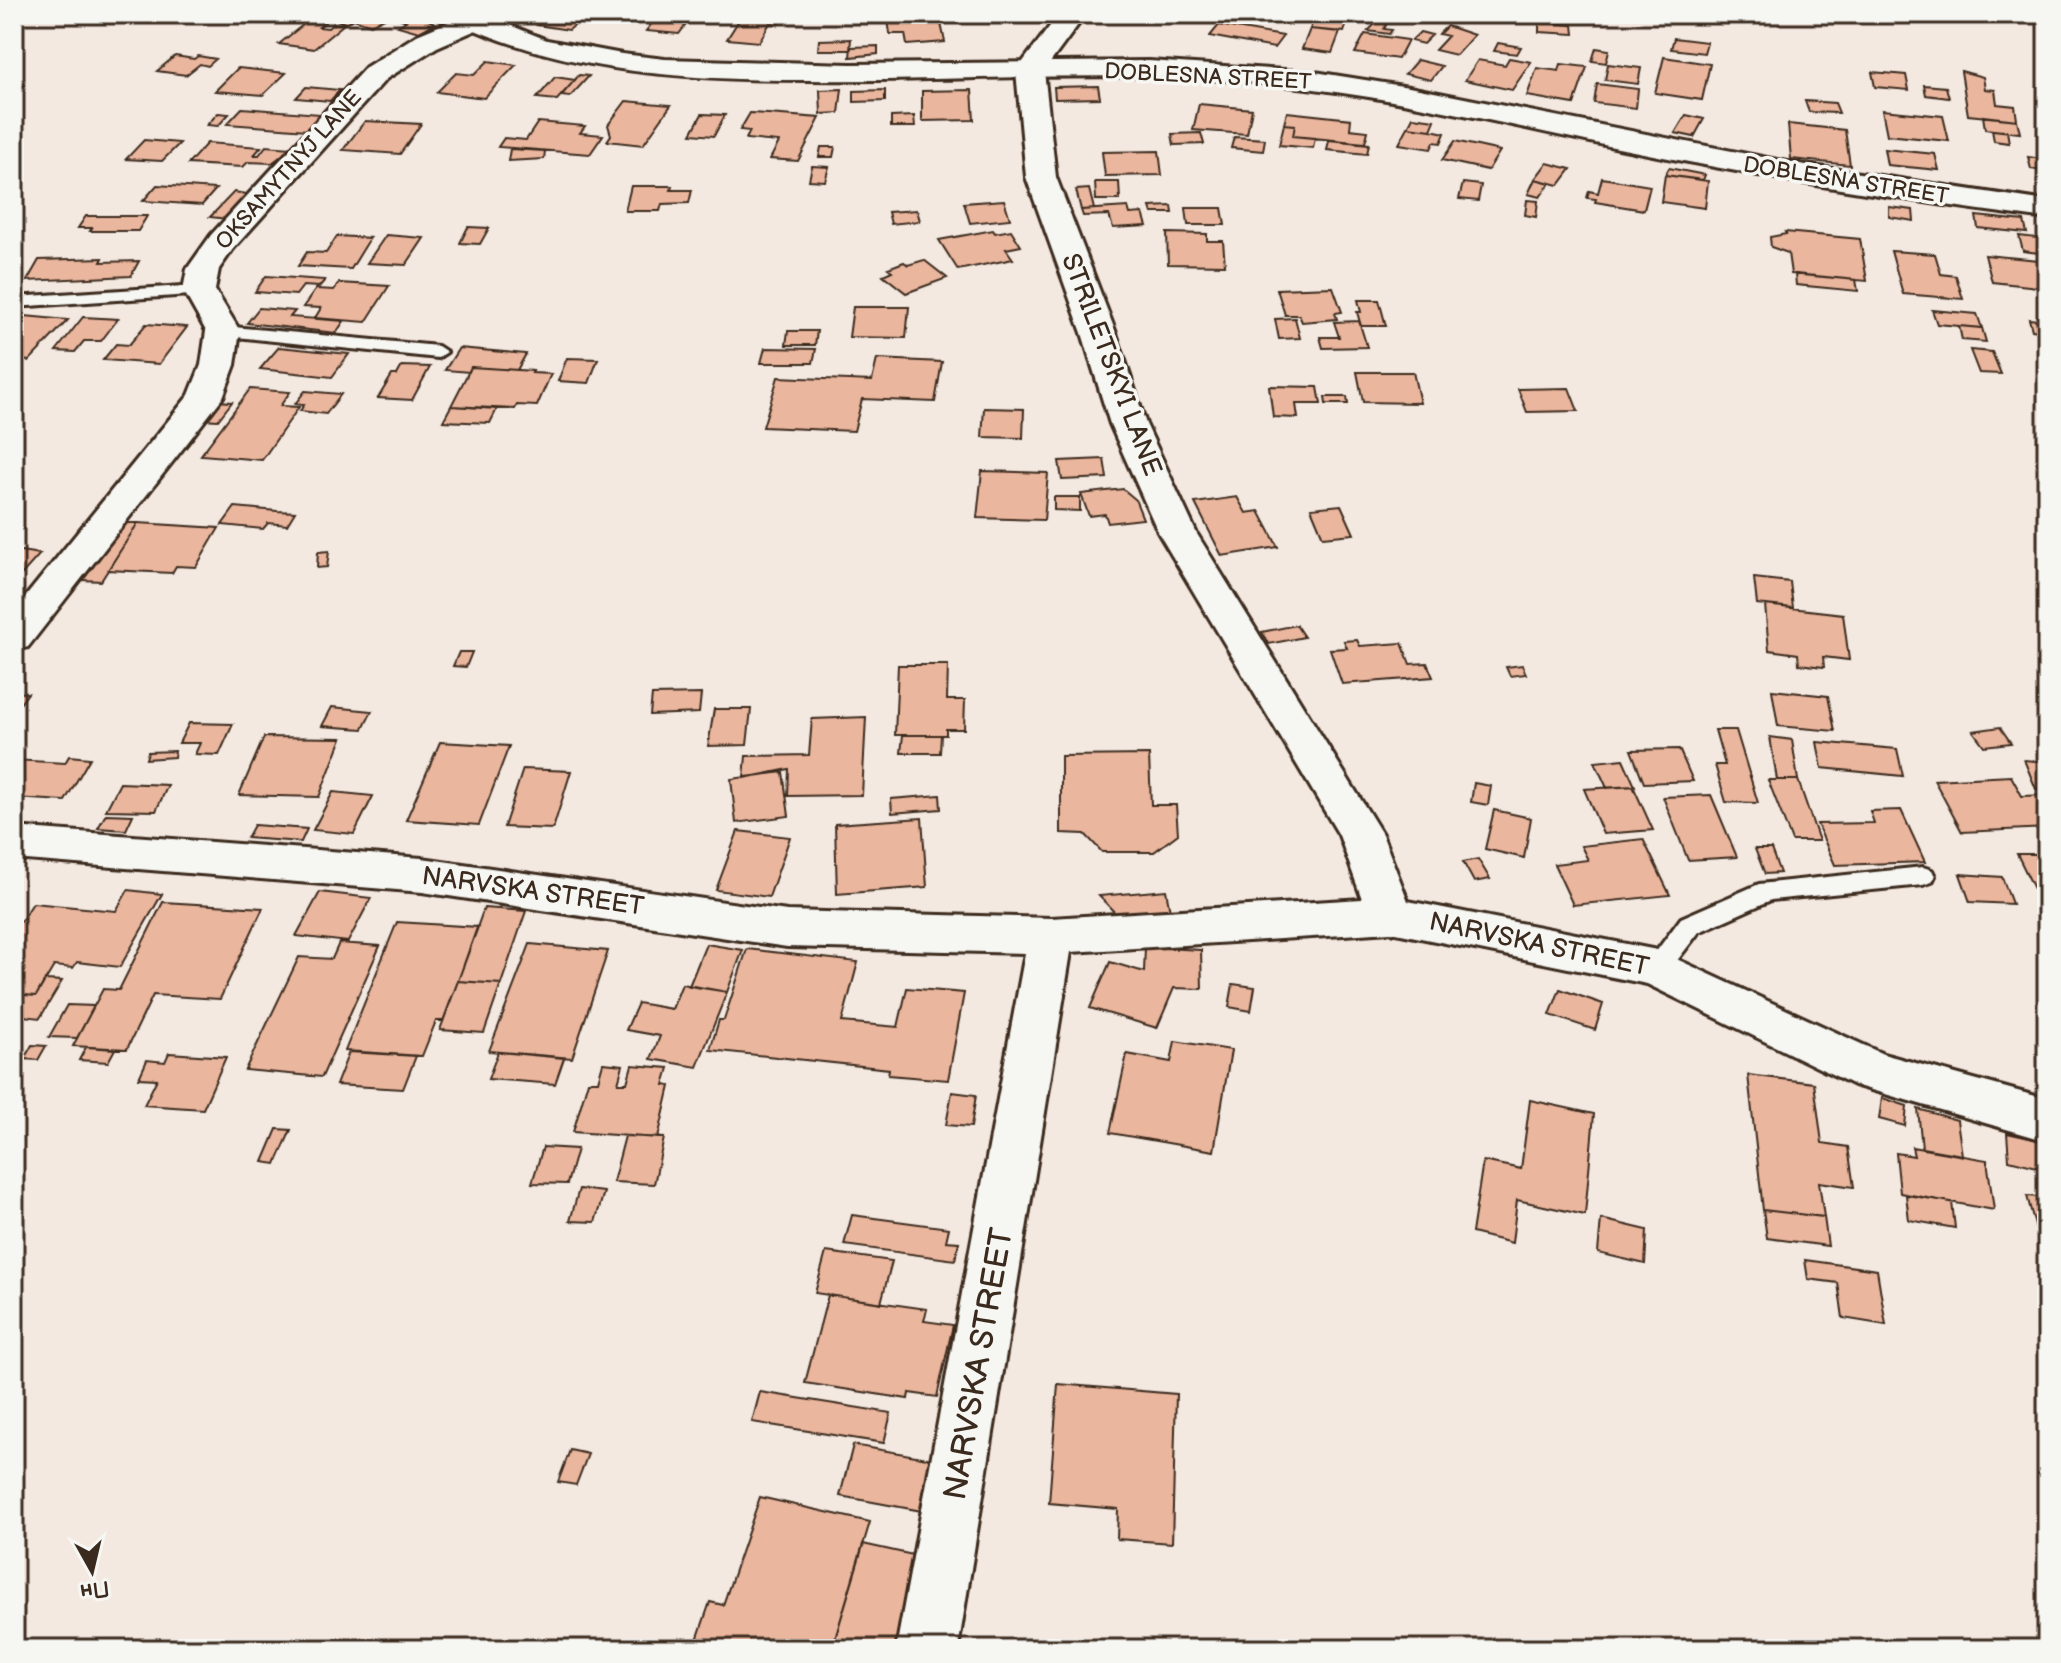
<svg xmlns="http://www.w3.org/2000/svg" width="2061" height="1663" font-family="'Balsamiq Sans',sans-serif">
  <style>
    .building { fill: #ebb69e; stroke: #3b2a1e; stroke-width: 2 }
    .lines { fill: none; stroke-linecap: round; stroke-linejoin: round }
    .lane-casing { stroke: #3b2a1e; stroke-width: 6 }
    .street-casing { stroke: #3b2a1e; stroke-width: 6 }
    .secondary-casing { stroke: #3b2a1e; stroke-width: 6 }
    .lane { fill: #f6f6f2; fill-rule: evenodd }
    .street { fill: #f6f6f2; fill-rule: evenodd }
    .secondary { fill: #f6f6f2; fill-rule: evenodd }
    .labels { text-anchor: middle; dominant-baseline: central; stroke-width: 7; stroke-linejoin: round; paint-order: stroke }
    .far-street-label { font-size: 22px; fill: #3b2a1e; stroke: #f6f6f2 }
    .street-label { font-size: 26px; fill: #3b2a1e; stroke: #f6f6f2 }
    .near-street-label { font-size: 32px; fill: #3b2a1e; stroke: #f6f6f2 }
  </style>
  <rect width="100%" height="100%" fill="#f4e9e1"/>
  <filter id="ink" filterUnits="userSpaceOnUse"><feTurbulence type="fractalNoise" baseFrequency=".0125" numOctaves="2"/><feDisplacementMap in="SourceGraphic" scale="16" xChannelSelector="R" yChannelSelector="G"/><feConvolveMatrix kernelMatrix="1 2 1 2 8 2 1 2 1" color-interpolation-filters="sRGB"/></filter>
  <g filter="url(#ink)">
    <path class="building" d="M339,14H392L371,25L354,19L345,23L331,18Z
      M406,14H416L435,23L419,32L398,26L406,21L399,18Z
      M550,14H588L569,30L537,25Z
      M659,14H694L679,34L646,31Z
      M763,14H785L778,24L770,23L759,42L727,39L741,17L760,18Z
      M901,14H939L945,42L907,45L905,34H890L888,20L902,19Z
      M1314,19L1347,23L1344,32L1310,29Z
      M309,20L325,22L319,27L328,28L334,23L344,24L314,49L279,44Z
      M1377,22L1387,23L1384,29L1392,30L1389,34L1368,31Z
      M1539,22L1573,25L1574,34L1539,32Z
      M1219,25L1283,36L1274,48L1210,36Z
      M1447,26L1474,35L1456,55L1435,50L1448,36L1439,34Z
      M1310,29L1340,32L1332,53L1302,49Z
      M1420,32L1432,35L1423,44L1411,41Z
      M1365,34L1408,40L1398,59L1355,53Z
      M1674,38L1707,42L1704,53L1671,49Z
      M851,39L850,50H818L819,40Z
      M1498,43L1521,47L1517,54L1494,51Z
      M878,46V54L850,57L851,47Z
      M1596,48L1609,50L1606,63L1592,61Z
      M175,56L194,59L198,56L216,59L208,66L200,64L186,75L157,71Z
      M1664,57L1710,64L1702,100L1655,93Z
      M1509,58L1531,62L1512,90L1465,80L1478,60L1505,65Z
      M1417,60L1442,66L1431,80L1405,74Z
      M488,61L516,65L484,98L437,92L456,73L474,75Z
      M1561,64L1587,67L1574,104L1527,96L1537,68L1559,71Z
      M1608,64L1641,68L1638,84L1605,80Z
      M238,68L286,73L263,95L215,91Z
      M1961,71L1983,77L1985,89L1995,90L1997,104L2015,106L2017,120L1968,115Z
      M1872,72L1906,75L1909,90L1875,87Z
      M579,75L589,76L570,97L561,96Z
      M555,77L575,80L557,100L537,98Z
      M1597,84L1638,89L1636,108L1594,103Z
      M1924,85L1946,87L1949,98L1926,95Z
      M1098,86L1100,98L1055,99L1054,87Z
      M306,87L340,90L330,101L296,98Z
      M842,89L839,113L821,114L820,90Z
      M885,90V101L854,102V91Z
      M972,90L974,120L922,121V91Z
      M626,101L671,105L643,145L607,141L611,135L608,125Z
      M1805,101L1835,103L1839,113L1809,112Z
      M1199,104L1252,109L1247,134L1193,130Z
      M242,108L321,114L307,130L227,124Z
      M1882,110L1943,116L1949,141L1887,135Z
      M1287,112L1351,119L1350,129L1368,131L1365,143L1293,136L1295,125L1284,124Z
      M218,113L229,114L218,126L207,125Z
      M750,113L768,114L820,118L798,161L770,159L779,142L746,139L750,131L740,130Z
      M702,114L725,115L714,136L691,134Z
      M1686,115L1704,119L1694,137L1675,133Z
      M914,116L915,127H891V117Z
      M1983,116L2017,120L2020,133L1985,129Z
      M1413,117L1435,120L1431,130L1408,127Z
      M365,121L421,124L400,154L343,150Z
      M538,122L585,126L580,133L603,135L590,154L498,147L504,138L526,140Z
      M1284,124L1295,125L1293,136L1315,138L1313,148L1279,145Z
      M1788,124L1845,130L1850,165L1791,159Z
      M1408,127L1431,130L1445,133L1441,143L1434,142L1431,149L1399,144Z
      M1992,130L2007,131L2009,143L1994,141Z
      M1201,133L1204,144L1174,145L1172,134Z
      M1234,137L1265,139L1263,151L1231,148Z
      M144,140L180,143L162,161L126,159Z
      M1329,140L1369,144L1367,154L1327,150Z
      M1455,141L1500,151L1488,170L1442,160Z
      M207,143L261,147L254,155H259L266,146L292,148L272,163L248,162L243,167L188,164Z
      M821,147H835L833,157H819Z
      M510,149L545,151L544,159L508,161Z
      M1884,149L1935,154L1939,170L1887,165Z
      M1159,151L1162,175L1105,176L1102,152Z
      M2028,157L2042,159L2044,171L2031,169Z
      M1547,163L1571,169L1559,185L1535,179Z
      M812,166L829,167L825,181L809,180Z
      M1669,168L1705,175L1703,180L1665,175Z
      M1665,175L1708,181L1705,208L1661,202Z
      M1602,178L1650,186L1644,210L1595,202L1596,199L1587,198L1589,191L1598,193Z
      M1535,179L1550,183L1540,197L1528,194Z
      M1095,182H1119L1120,200H1096Z
      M1463,183L1481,185L1478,201L1459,199Z
      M157,185L216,189L202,205L143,201Z
      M631,186H672L671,190H692L689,203L662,204L660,211H625Z
      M1089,189L1094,209L1081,210L1076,190Z
      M234,192L252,195L228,219L210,217Z
      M1004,200L1010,219L970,223L964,203Z
      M1527,200L1538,201L1536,217L1525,215Z
      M1172,206L1173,213H1152L1150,207Z
      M1128,207L1130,214L1143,213L1147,226L1113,228L1109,215L1083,216L1081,210Z
      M1889,207L1913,210L1914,221L1889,217Z
      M1186,208H1222L1225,225H1188Z
      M917,210L920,221L891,224L888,212Z
      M86,216H147L138,231H90L92,228H78Z
      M1976,216L2024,221L2027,233L1978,228Z
      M468,227L489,228L480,244L460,243Z
      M993,230L995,233L1011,230L1021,246L1006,249L1013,259L958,270L939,240Z
      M1785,232L1860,239L1867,281L1791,274L1788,253L1771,247L1770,237L1786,234Z
      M1167,233L1207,234V241H1223L1225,265L1168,264Z
      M386,235L424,238L406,265L367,263Z
      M337,236L370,238L351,269L298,266L307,252L326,253Z
      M2019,236L2046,239L2047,254L2023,251Z
      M1891,251L1935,254L1941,274L1956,276L1963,299L1903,294Z
      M1985,255L2039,260L2047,288L1992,282Z
      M103,258L101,262L139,261L131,276L27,281L39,260Z
      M924,260L947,278L906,293L883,275L892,271L888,268L904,262L908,265Z
      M1795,274L1856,280L1858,291L1796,285Z
      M266,276L325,280L319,287L303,286L296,295L255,292Z
      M339,283L389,286L366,322L315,318L321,308L303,307L316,289L334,290Z
      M1333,287L1342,312L1335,313L1337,319L1302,322L1299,315H1285L1277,289Z
      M1358,300H1379L1386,326H1361L1357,312H1361Z
      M853,307H909L906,338L849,337Z
      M259,308L295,311L290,317L344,321L336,333L247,323Z
      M1932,310L1977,314L1982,328L1937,324Z
      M14,315L68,320L29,361L14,359Z
      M83,317L118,319L101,341H84L75,352L56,351Z
      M1295,318L1300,338L1279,339L1275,319Z
      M2029,319L2046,321L2047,332L2032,330Z
      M1359,321L1367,347L1323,348L1320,337H1339L1334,322Z
      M146,324L187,327L159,364L103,360L116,344L129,345Z
      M1959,326L1982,328L1986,342L1962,340Z
      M788,331H817L815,345H786Z
      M279,347L349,354L332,377L260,369Z
      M459,348L526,354L517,370L471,367L469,372L445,370Z
      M765,348L816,349L813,363H761Z
      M1970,350L1992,352L2001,374L1979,373Z
      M567,358L598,359L589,383L558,381Z
      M877,359L942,362L935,402L862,399L854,431L763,427L778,377L872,381Z
      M402,366L430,367L412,400L378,398L392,375H397Z
      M471,367L533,371L532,373L551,374L537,406L517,405L515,409L451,406Z
      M1357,372H1413L1420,403L1363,402Z
      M1269,386L1318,387L1321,404H1296L1298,418L1273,417Z
      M1569,388L1578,411L1527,412L1518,389Z
      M250,389L290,392L280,406L299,407L262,460L201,455Z
      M305,391L341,394L326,414L300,411L304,405L295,404Z
      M1325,397H1347L1348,404H1326Z
      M216,401L232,402L218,420L203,419Z
      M451,406L497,409L490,423L443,421Z
      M984,408L1024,409L1023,438L982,437Z
      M1104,459L1107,478L1062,480L1059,461Z
      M982,471L1048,473L1044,520L977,518Z
      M1123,489L1135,499L1143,519L1108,523L1105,514L1089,516L1081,494Z
      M1054,497H1080V511L1054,510Z
      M1237,497L1246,513L1259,511L1278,547L1222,556L1195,503Z
      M1341,505L1354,534L1323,537L1311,508Z
      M235,507L277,511L295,512L287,525L268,523L263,529L222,525Z
      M125,523H138L101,581L83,580Z
      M138,523L219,528L196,567L176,566L172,573L108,570Z
      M14,550L40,554L14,583Z
      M329,551L327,567L317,568L318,552Z
      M1754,578L1790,582L1793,608L1757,604Z
      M1765,605L1843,614L1849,660L1823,657L1824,667L1799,664L1798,654L1769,650Z
      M1296,625L1304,637L1269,644L1262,632Z
      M1357,640L1360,646L1402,643L1410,664L1427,663L1433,677L1342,684L1330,649L1347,648L1344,641Z
      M459,652H472L466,667L453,666Z
      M898,665H948L947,700H965L964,729H946V735H895Z
      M1522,665L1526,674L1510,676L1506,667Z
      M1772,690L1828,696L1835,731L1778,726Z
      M14,692L28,693L14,712Z
      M701,694L699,713L650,715L652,695Z
      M332,707L372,711L363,729L322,726Z
      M714,709H751L747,745L708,746Z
      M866,717L862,795L788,796L789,769L744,778L746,756L809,755L812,719Z
      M189,723L233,724L219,755L195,754L200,743H179Z
      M2000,727L2011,743L1984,746L1973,731Z
      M1715,730H1736L1758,803L1726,802L1715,765H1725Z
      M903,735H941L940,753H901Z
      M264,737L342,738L319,797L239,795Z
      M1770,737L1792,740L1798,780H1777Z
      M440,742L509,746L479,825L406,820Z
      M1817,742L1897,749L1903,776L1822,768Z
      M1679,749L1693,781L1644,783L1631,750Z
      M175,751L174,757L146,759L148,752Z
      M1149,755L1151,805H1176L1178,834L1154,852H1102L1085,834L1061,833V756Z
      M69,756L90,758L65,801L14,798V760L65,763Z
      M1623,759L1635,786L1607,788L1595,762Z
      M2024,760L2047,762V789H2036Z
      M523,769L571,771L553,829L504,827Z
      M783,772L789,816L736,823L731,779Z
      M2011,776L2022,796L2047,795V828L1962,832L1934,780Z
      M1768,780H1798L1819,841H1792Z
      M120,783L168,785L156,811L106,810Z
      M1474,783L1491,786L1488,805L1471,802Z
      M1633,786L1653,830L1603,834L1584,789Z
      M333,792L373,796L354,834L313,830Z
      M940,795L941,809L892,813L891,799Z
      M1711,795L1737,857L1688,860L1663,797Z
      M1494,810L1531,818L1524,858L1485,849Z
      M1901,810L1925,862L1835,865L1817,824L1874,823L1870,811Z
      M106,814L133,815L126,830L98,828Z
      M922,818L927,887L837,894L835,824Z
      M254,825L307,829L301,842L247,838Z
      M738,831L790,837L769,897L716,890Z
      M1643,839L1670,895L1573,905L1554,864L1588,860L1581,846Z
      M1755,849H1771L1780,873L1765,874Z
      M2017,854H2047V899H2039Z
      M1478,859L1490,879L1474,882L1463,862Z
      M1960,874L2002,877L2012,904L1970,902Z
      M128,890L162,894L120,967L77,962L73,968L54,966L36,996L14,994V932L33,903L116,911Z
      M1166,890L1170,911L1118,916L1099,896Z
      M320,892L371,898L348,942L296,936Z
      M163,902L263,908L220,999L153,995L127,1049L73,1046L103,989L119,990Z
      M484,908L526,911L501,984L458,981Z
      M397,922L478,927L443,1021H436L422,1056L345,1051Z
      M339,943L380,946L322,1077L245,1070L299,957L332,959Z
      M530,944L608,951L572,1058L489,1051Z
      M706,944L743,950L727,992L689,986Z
      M1145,947L1201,950L1202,989L1174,988L1157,1028L1090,1008L1110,962L1144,972Z
      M747,949L858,962L842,1022L898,1027L907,988L964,993L948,1080L888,1075L889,1069L710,1050L719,1020H724Z
      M45,980L62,981L40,1018L14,1015L23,995L36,996Z
      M458,981L501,984L484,1033L440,1030Z
      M682,984L727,992L697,1067L651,1059L660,1036L626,1030L638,1003L672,1009Z
      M1233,984L1255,987L1251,1011L1229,1007Z
      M1560,989L1603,1004L1595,1030L1550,1015Z
      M67,1005L94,1006L77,1038L49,1037Z
      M1175,1041L1231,1050L1214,1151L1110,1133L1127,1054L1171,1062Z
      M32,1045L46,1046L38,1060L24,1059Z
      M86,1047L115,1049L108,1062L79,1060Z
      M349,1052L416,1056L403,1089L336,1085Z
      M498,1052L564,1058L555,1084L488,1079Z
      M169,1053L226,1057L203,1109L144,1105L157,1079L139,1078L147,1060L165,1062Z
      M603,1063L623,1065L618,1083H627L632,1065L669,1068L664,1085L670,1086L658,1138L573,1132L588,1081H598Z
      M1748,1075L1814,1083L1822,1143L1848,1147L1854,1187L1819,1182L1824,1217L1763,1210Z
      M952,1092L976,1095L971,1127L946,1125Z
      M1882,1098L1907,1106L1905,1126L1879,1119Z
      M1530,1100L1594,1114L1585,1215L1517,1200L1512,1243L1472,1233L1483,1161L1521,1169Z
      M1918,1109L1957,1120L1962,1155L1922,1148Z
      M277,1129L291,1130L276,1164L263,1162Z
      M2007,1133L2043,1141L2045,1169L2009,1160Z
      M625,1136L664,1138L654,1184L613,1182Z
      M543,1147L577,1149L567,1184L532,1183Z
      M1912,1147L1987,1160L1994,1210L1900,1193L1896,1153L1914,1156Z
      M579,1189L604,1192L595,1222L570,1221Z
      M1906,1195L1952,1202L1955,1228L1909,1220Z
      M2027,1196L2047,1198V1270Z
      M1763,1210L1824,1217L1828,1246L1767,1238Z
      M852,1215L949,1228L946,1241L959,1242L955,1260L844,1245Z
      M1601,1219L1647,1230L1645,1264L1598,1253Z
      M826,1252L892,1261L881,1303L815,1293Z
      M1805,1260L1877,1270L1886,1325L1843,1318L1838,1283L1808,1279Z
      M828,1295L927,1309L924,1321L953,1325L937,1397L909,1393L908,1399L805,1383Z
      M1058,1384L1176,1394L1172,1543L1117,1539L1118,1509L1049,1503Z
      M760,1392L891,1413L884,1443L752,1422Z
      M853,1445L933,1459L922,1511L840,1496Z
      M570,1450L588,1454L576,1485L558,1482Z
      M760,1497L870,1522L832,1649H694L710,1602L723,1605Z
      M863,1544L913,1555L897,1649H832Z"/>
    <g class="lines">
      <g class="lane-casing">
        <path id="lane" d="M199,285L208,290L205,294L14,307V297Z
          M223,326L438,346L447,352L438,358L217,335L214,331L217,327Z
          M1923,867L1932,870L1935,876L1932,882L1923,885L1771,900L1699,932L1666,975L1657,978L1648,975L1644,968L1681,918L1759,884Z"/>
      </g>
      <g class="street-casing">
        <path id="street" d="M478,14L487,21L483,27L437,47L386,79L233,249L219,269L215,290L240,331L235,365L223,397L28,647L14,651V611L189,395L201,365L206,331L183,290L187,269L211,235L366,67L417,35L465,15Z
          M1059,14H1086L1044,71L1056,177L1116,333L1146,424L1197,534L1382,834L1408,901L1657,950L1883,1054L2047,1099V1141L1854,1085L1647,984L1391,932L1071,952L958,1649H896L1025,953L787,947L422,892L14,859V827L422,858L787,911L1051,918L1362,899L1339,835L1159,534L1110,424L1082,333L1026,177L1016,71Z"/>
      </g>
      <g class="secondary-casing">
        <path id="secondary" d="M448,14H482L547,40L622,54L665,59L851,64L1149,61L1315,72L1409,87L1793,163L2047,201V219C1910,201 1774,180 1638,152C1516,127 1395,96 1271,84C1118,68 962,82 808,80C685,80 564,73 452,20Z"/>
      </g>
      <use href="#lane" class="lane"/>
      <use href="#street" class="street"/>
      <use href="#secondary" class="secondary"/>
    </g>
  </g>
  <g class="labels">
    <g class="far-street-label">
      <text transform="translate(1208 77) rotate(3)">DOBLESNA STREET</text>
      <text transform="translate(289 170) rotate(-48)">OKSAMYTNYJ LANE</text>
      <text transform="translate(1846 181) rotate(9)">DOBLESNA STREET</text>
    </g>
    <g class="street-label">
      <text transform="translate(1111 365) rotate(69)">STRILETSKYI LANE</text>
      <text transform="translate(533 892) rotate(8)">NARVSKA STREET</text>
      <text transform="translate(1539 945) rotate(12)">NARVSKA STREET</text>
    </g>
    <g class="near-street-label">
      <text transform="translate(979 1364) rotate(-80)">NARVSKA STREET</text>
    </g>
  </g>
  <rect width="2061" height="1663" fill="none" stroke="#f6f6f2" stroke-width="48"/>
  <rect x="24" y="24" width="2013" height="1615" fill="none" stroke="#3b2a1e" stroke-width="3" filter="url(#ink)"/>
  <g transform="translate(92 1571) rotate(172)" stroke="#f6f6f2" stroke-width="6" paint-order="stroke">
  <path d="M0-6L14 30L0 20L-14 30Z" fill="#3b2a1e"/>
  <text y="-12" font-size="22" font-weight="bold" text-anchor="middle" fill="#3b2a1e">Пн</text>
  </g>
</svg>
